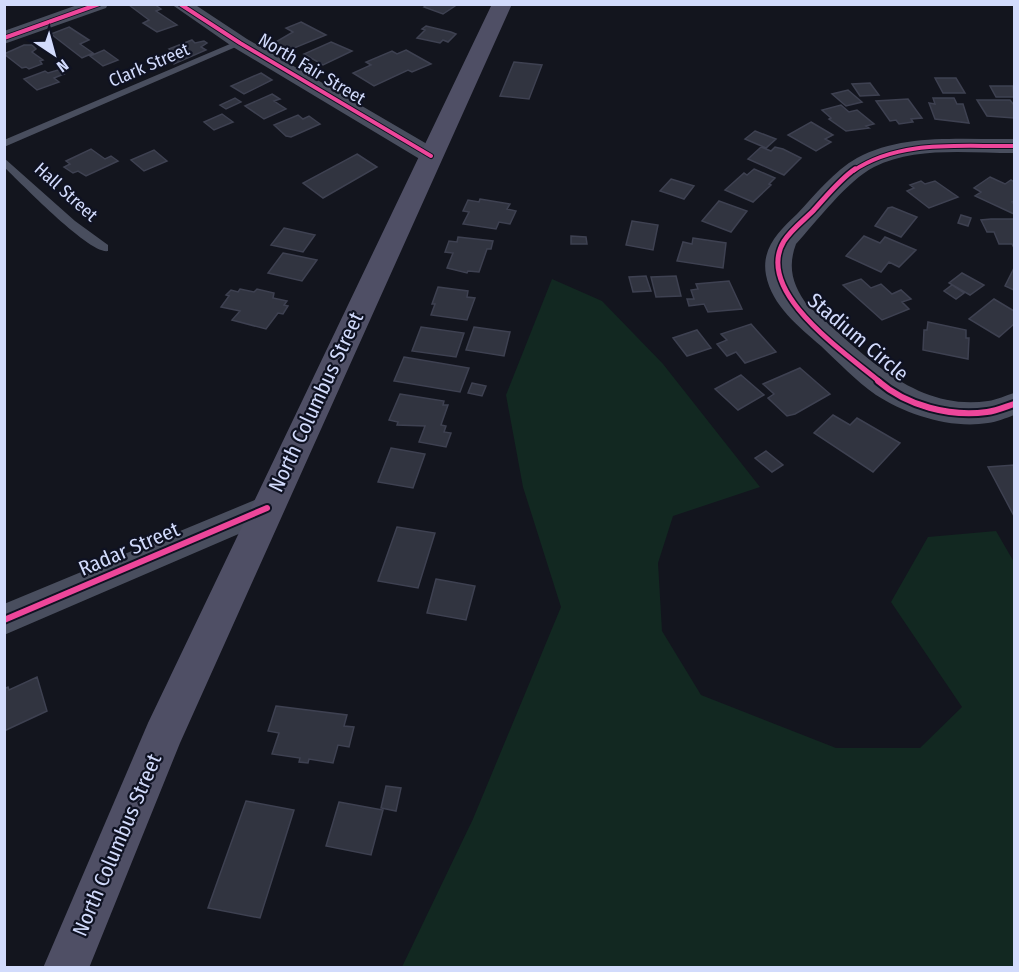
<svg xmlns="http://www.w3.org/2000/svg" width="1019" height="972" font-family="'Fira Sans Condensed',sans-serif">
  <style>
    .green { fill: #122821 }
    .building { fill: #313440; stroke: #3e4151; stroke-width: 1.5 }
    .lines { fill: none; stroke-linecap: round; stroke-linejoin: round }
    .service { fill: #494e5e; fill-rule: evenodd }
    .minor { fill: #494e5e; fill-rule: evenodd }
    .primary { fill: #4f4f65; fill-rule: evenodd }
    .cycleway-far2-casing { stroke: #0f1222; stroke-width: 6 }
    .cycleway-far1-casing { stroke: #0f1222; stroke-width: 8 }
    .cycleway-casing { stroke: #0f1222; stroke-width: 10 }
    .cycleway-far2 { stroke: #ed469a; stroke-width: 4 }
    .cycleway-far1 { stroke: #ed469a; stroke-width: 5 }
    .cycleway { stroke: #ed469a; stroke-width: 6 }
    .labels { text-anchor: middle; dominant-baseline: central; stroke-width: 4.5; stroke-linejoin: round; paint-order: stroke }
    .far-street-label { font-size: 18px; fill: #d2dbfc; stroke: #0f1222 }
    .street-label { font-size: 21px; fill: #d2dbfc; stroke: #0f1222 }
  </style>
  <rect width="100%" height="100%" fill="#13151e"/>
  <path class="green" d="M552,279L602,301L663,364L760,487L673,516L658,563L662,631L701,695L836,748H920L962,707L891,602L928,537L996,531L1014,562V967H402L473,819L561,607L523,487L506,395Z"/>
  <path class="building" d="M154,4L161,9L156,11L177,25L157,32L143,23L149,20L129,5Z
    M428,4H458L443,14L424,7Z
    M301,22L326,35L287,51L274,43L293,32L286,28Z
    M426,26L451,32L456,34L448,42L443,40L440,43L417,38L425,30L422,29Z
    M69,27L89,40L80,44L93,53L82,58L51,34Z
    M192,40L195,43L204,41L207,43L201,47L206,50L174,64L164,57L173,52L169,49Z
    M331,42L352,51L323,65L304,54Z
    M24,45H32L36,49L32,52L43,60L40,61L42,64L29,69L26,67L22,68L4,54Z
    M104,50L118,60L103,66L90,56Z
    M406,50L431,64L412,72L408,70L374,86L353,73L371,65L366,62L392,51L397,54Z
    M514,62L542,65L529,99L500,96Z
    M58,70L64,74L54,78L59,82L37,90L24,79L45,71L48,73Z
    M261,73L272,80L244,94L231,86Z
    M935,78H956L965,93H943Z
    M870,83L879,95L860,96L852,84Z
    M990,86H1013L1014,97H996Z
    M848,90L862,102L846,106L832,94Z
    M272,94L280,99L274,101L286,109L264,119L245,106Z
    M235,98L241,102L226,109L220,105Z
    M933,98H954L957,104H963L969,123L935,119L929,103L935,104Z
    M908,99L922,118L911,119L913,122L899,124L896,120L890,121L876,101Z
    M977,100H1010L1014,105V118L987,116Z
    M841,105L849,112L857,110L874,124L866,126L869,128L846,131L829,119L831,118L822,110Z
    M222,114L233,122L214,130L204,122Z
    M298,115L303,119L309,116L320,124L291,137L286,136L274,125Z
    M811,122L833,135L825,139L831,142L816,151L788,135Z
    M755,131L776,139L766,148L745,139Z
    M761,147L771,151L775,147L783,149L801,158L784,175L748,159Z
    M91,149L105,159L111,156L118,161L86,176L78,171L73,173L64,167L70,164L66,161Z
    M154,150L167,161L144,171L131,160Z
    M357,154L377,167L323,198L303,183Z
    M754,169L775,178L769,184L771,185L753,202L725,190L744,173L747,175Z
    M990,177L1005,184L1011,180L1014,182V201L1012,202L1014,204V214L975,196L981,192L974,188Z
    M671,179L694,186L684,199L660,191Z
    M921,181L925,184L935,181L958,197L929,208L907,191L914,188L910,185Z
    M480,199L510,204L507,209L516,211L510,224L499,222L496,229L463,224L469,212L463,211L468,200L479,202Z
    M719,201L747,211L731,232L702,221Z
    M892,207L917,217L901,237L875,226L888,208Z
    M961,215L971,218L968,226L958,223Z
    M991,219H1014V248L1012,244H999L994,232H987L981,220Z
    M632,221L658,225L653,250L626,245Z
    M284,228L315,235L303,252L271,245Z
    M571,236L586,237L587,244H571Z
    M864,236L880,243L885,237L916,250L899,267L889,262L881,272L846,256Z
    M458,237L493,241L491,249H487L479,272L468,271L467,273L447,268L453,253L445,252L449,241L457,242Z
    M693,238L726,243L723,268L677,261L683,242L692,244Z
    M283,253L317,260L302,281L268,273Z
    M1014,268V290L1005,286Z
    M962,273L984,285L970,295L949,283Z
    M646,276L651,291L633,292L629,277Z
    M676,276L681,296L656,297L651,277Z
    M861,279L871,288L881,284L892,294L901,290L911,299L902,302L909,309L882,320L843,285Z
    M729,281L742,309L708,312L704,304L689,306L687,299H694L691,290L698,289L696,284Z
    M952,285L964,293L956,299L944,291Z
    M438,287L468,291L467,297L475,298L467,320L431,315L435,304H432Z
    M240,289L254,292L257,289L274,293L273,298L287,301L284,305L288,306L283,314L278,313L266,329L232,320L240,311L221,307L229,296L226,295L231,290L238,292Z
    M994,299L1014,311V324L999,337L969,319Z
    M928,322L966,330V338H969L968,359L923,350L924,330H927Z
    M751,324L776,352L745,363L736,352L727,356L717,344L727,340L721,334Z
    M421,327L464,333L456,357L412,351Z
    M474,327L510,332L504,356L466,350Z
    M697,330L711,348L687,356L673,338Z
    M404,357L469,368L460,392L394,381Z
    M800,368L830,394L795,414L787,416L768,398L774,394L763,384Z
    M741,375L764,395L738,410L715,389Z
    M472,383L486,386L482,396L468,393Z
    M400,394L444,401L443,405H448L441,425L446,426L444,432L451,433L446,447L419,442L425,426L397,425L398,422L389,420Z
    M833,415L850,425L857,418L900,443L873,472L814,433Z
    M391,448L425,454L413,488L378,482Z
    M766,451L783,465L772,472L755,458Z
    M1014,465V516L988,467Z
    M397,527L435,533L418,588L378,581Z
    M436,579L475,586L466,620L427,613Z
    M37,677L47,711L4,731V689L8,687L9,690Z
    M276,706L347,715L344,726L354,727L349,747L338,745L333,763L309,759L308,763L299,762L300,758L272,754L279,733L268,731Z
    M386,786L401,788L396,811L381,808Z
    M246,801L294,810L260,918L208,908Z
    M339,802L383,810L371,855L326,846Z"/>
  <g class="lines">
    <path class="service" d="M237,41L245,43L4,147V140Z
      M4,158L75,221L108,245V251C90,255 20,182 4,167Z"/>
    <path class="minor" d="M80,4H108L106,8L4,44V31Z
      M171,4H194L247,39L439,151L442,156L439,161L431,163L423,161L233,47Z
      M1014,139V153C969,153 915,146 874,167C848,180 816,222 796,244C787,268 793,286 808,306C860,350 913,412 988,401C997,400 1006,395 1014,393V415C1006,418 997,422 988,423C951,429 907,415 876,395C856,381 838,362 821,346C799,327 772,306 766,275C761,248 779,231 797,214C815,195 834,171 857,158C903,133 963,140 1014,139Z
      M267,495L278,499L283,508L278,517L4,635V604Z"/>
    <path class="primary" d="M492,4H512L180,743L89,968H43L148,723Z"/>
    <g class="cycleway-far2-casing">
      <path id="cycleway-far2" d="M180,4L240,43L431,156
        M4,38L99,4
        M853,171C900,139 960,147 1014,146"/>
    </g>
    <g class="cycleway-far1-casing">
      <path id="cycleway-far1" d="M855,169C839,180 826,197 813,211C804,220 791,230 784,241C753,292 847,354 880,382"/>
    </g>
    <g class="cycleway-casing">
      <path id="cycleway" d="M878,381C907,406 950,417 987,412C996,411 1005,407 1014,404
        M4,620L267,508"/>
    </g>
    <use href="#cycleway-far2" class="cycleway-far2"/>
    <use href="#cycleway-far1" class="cycleway-far1"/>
    <use href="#cycleway" class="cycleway"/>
  </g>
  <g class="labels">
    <g class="far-street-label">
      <text transform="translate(149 65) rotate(-23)">Clark Street</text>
      <text transform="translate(312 69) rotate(31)">North Fair Street</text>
      <text transform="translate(66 192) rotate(42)">Hall Street</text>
    </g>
    <g class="street-label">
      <text transform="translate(858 337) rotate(40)">Stadium Circle</text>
      <text transform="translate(316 402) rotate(-65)">North Columbus Street</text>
      <text transform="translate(129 549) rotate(-23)">Radar Street</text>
      <text transform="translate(117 845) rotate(-67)">North Columbus Street</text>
    </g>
  </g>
  <rect width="1019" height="972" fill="none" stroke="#d2dbfc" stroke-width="12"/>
  <g transform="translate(54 54) rotate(144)" stroke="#0f1222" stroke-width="4.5" paint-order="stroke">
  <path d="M0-4.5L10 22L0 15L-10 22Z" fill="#d2dbfc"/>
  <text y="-9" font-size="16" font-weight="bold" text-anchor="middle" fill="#d2dbfc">N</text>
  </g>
</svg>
